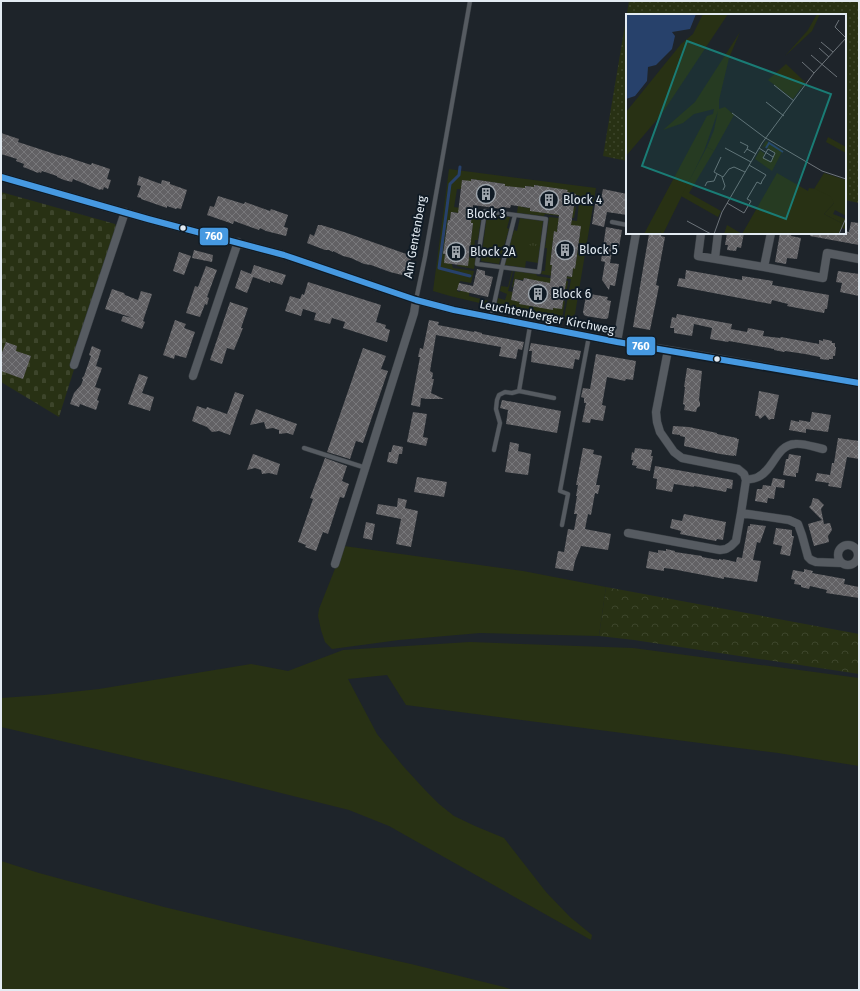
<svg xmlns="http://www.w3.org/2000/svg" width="860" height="991" font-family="'Fira Sans',sans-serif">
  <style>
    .grass { fill: #283114 }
    .forest { fill: url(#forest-crowns) }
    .cemetery { fill: url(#cemetery-stones) }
    .park { fill: url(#park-tufts) }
    .garden { fill: url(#garden-dots) }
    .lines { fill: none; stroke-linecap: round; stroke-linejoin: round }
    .stream { stroke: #27416b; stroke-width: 3 }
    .building { fill: url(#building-cross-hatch) }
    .lane-casing { stroke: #383e43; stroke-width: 5 }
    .street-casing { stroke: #383e43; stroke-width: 9 }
    .lane { stroke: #565b61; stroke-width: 4 }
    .street { stroke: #565b61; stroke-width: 8 }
    .bus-1-casing { stroke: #101b25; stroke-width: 9 }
    .bus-1 { stroke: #4699e1; stroke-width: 6 }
    .bus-dot { fill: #e3ebf2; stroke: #101b25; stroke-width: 1.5 }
    .labels { text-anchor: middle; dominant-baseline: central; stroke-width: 4; stroke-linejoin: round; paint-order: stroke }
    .poi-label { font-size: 12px; fill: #e3ebf2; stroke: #101b25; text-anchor: start }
    .street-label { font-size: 12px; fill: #e3ebf2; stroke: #101b25 }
    .inset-river { fill: none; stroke: #27416b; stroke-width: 2 }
    .inset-road { fill: none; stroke: #6d747a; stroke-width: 1 }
    .view { fill: #1a7c75; fill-opacity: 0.15; stroke: #1a7c75; stroke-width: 2 }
    .inset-edge { fill: none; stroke: #e3ebf2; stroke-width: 2 }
    .line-badge { stroke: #101b25; stroke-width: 1.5 }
    .badge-label { font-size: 11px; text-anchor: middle; font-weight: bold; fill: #fff }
  </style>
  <defs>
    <pattern id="forest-crowns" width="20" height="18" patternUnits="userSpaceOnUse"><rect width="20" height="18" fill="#283114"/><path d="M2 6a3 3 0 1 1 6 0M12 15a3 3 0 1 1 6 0" fill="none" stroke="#3d452b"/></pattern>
    <pattern id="cemetery-stones" width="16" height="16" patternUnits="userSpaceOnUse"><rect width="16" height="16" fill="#283114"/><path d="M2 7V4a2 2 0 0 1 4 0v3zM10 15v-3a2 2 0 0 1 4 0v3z" fill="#3d452b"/></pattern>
    <pattern id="park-tufts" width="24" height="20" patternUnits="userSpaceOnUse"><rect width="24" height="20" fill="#283114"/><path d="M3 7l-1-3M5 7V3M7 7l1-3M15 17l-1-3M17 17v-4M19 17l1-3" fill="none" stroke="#3d452b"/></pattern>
    <pattern id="garden-dots" width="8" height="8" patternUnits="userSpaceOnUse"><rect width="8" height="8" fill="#283114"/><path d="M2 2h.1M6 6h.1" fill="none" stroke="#3d452b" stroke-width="1.8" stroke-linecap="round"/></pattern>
    <pattern id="building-cross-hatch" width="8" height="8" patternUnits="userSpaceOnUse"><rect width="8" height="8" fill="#626164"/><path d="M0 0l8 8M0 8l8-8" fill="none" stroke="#78787b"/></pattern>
  </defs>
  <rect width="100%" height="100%" fill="#1e242a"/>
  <path class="grass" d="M449,169L596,188L575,314L567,320L564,319L571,279L563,278L564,276L572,277L573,268H575L580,235L570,225V220L577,221L579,203L574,202L575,194L567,192V191L534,185V187L525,186L524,195L513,187L505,186V184L471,179V181L461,189H457L454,207L460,208L459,213L451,212L450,220H448L443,254C448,255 452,263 453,268L474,271L471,283L460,281L457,291L460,292L462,284L470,286L469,296L489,301L488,305L450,296L433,291Z
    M519,198L523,199L522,207L530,208L576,207L574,218L545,214L544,216L517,213Z
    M464,209L482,212L478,240H475L473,258H476L474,269L457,266L470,243L473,224L471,223Z
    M487,214L510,217L507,228L509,229L499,264L481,261Z
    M549,217L567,219L566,224L558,223L557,232H554L550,265H552L551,274L559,275V277L541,274L542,271H545L547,248H545Z
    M520,218L543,221L538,263L526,261L525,268L504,265L514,230L517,231Z
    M512,271H513L508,291L513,292L520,302L519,303L553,309V308L563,301H565L562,319L496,307L498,298L505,300L507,294L500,291L501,286L508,287Z
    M515,271L536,274L537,276L568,281L566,297L564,296L565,288L524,278L523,280L515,279L513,287H512Z
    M344,546L523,571L606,587L599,636L480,633L399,640L332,649L325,642L321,630L318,616L319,609Z
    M470,642L633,648L859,678V766L778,753L406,705L387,675L348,679L377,734L403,766L426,791L439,804L454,816L475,826L504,838L546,892L570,917L592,935L591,940L389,826L349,810L229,780L1,727V698L44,695L99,689L251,664L288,671L343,650Z
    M1,861L39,873L164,907L260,930L411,964L504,987L513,990H1Z"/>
  <path class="forest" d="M606,587L859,634V674L634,640L599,636Z"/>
  <path class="cemetery" d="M1,192L115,224L118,230L59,417L1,382Z"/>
  <path class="park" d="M528,227L540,229L537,246L526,245Z"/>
  <path class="garden" d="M629,1H859V203L845,200V15H627V161L603,156Z"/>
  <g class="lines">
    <path class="stream" d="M460,167L459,175L450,184L439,268L470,276"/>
  </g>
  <path class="building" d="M1,133L19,139L18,142L61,156V155L91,165L92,163L110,169L107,179L111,180L108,189L104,187L103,190L101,189L100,190L73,179L72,182L64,180L57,177V176L42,171L41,173L39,172L38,173L26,168L23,167L24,164L16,161L17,159L1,154Z
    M139,176L161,184L162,180L170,182V184L187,190L181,209L177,208L176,209L167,206V208L141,199V198L137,197L141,186L137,185Z
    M471,179L505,184V186L525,188V186L534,187V185L568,190L567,192L576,194L571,225L581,226L575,269L573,268L572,277L567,276L562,309L553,308V310L519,304L520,302L511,300L515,279L523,281L524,278L550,283L552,265H550L551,257L554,231L557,232L559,215L530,211V208L511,205L510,208L502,207V209L473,205L471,223H473L468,266L444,263L445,254H443L448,220H450L451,212L458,213L462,180L471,181Z
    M603,189L627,194V215L607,212L604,227L592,224L596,198L601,199Z
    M218,196L244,204L245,202L270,211L271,209L288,215L284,227L288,228L286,236L266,231L260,228L259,230L234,221L233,224L207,215L210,206L214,207Z
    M851,222L859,223V245L810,236L811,233H845V231L849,232Z
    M318,225H321L344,232L412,256L408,268L412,269L410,277L390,272L371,265L364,264L351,258L343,256L333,251V252L329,250H325L312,245L307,243L310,234L314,236Z
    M606,227L622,230L619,247L613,246L610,263L619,264L615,286L610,285L609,290L602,280L605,262L601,261Z
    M652,233H662L661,236L665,237L656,285L659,286L656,301L650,330L633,327L649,234H652Z
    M727,233H744L741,248L737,247L736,251L727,250L728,245H725Z
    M780,233H792L791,236L801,238L797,259L787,258L786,264L775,262Z
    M194,250L213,255L212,262L192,258Z
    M179,252L191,256L184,275L173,271Z
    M254,265L286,275L282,285L270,281V283L253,277L247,293L235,288L241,270L251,274Z
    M206,266L217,270L207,297L209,298L207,305L205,304L200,317L186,313L195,286L198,287Z
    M477,269L485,271V275L493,277L488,297L457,290L459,283L473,286Z
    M686,270L742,280V276L773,281L772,285L829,295L827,309H825L824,313L787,306L788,304L772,300L771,304L677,286L679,278L685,279Z
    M838,271L859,274V296L840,292L842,283L836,282Z
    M308,282L381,305L376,322L386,325L385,328L390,330L387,342L343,328L345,322L332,318L330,324L314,320L316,313L303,309L301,316L285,311L290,296L300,299L302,294L304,295Z
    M112,289L124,293L125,295L138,300L141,291L152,294L143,321L145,322L142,329L121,321L123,316L133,318L105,309Z
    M590,294L608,297L607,300L611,301L608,318L606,319H604L586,316L584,315L583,312L586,296L589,297Z
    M230,302L248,308L241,328H243L234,350L227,348L222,364L210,360Z
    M677,314L732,324L731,329L747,332L748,328L764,331L763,336L780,338L781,337L819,344V340L823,341V339L832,341V343H835V347H836L835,356H833V359H829V360L820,359V357L805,354L785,351L784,352L774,350V349L729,341L728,342L710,339L712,328L694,324L692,336L674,333V328H670L672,317L676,318Z
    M175,320L186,324L184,328L195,332L186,358L175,355L174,359L163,355Z
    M429,320L439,322L438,325L474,332V331L482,333V334L524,342L522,350L518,349L516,359L499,356L501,347L436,335L430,371L433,373L432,379H434L431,393L444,399H427L421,398L420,407L411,405L420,357H418L420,348L423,349Z
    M6,342L17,346L16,351L31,356L23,379L1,371V355Z
    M531,343L581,351L579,360L575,359L573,369L531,362L532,351H529Z
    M92,346L101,350L96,366L102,368L95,387L101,389L97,400L99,401L96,410L80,404L79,407L70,404L74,393L81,385L83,380L82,378L84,376L91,356L89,355Z
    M363,348L386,356L381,369L388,371L363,443L356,441L350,459L327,452Z
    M596,354L636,361L633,380L626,379L625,381L607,377L602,405L606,406L603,421L591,419L590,423L582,422L586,403H584V398L581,397L583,388L590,389Z
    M687,368L702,371L699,400L700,403V406L697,408L696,412L684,410L685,405L683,404L685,387H684Z
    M139,374L148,377L142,393L154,397L150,411L128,404Z
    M759,391L779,395L774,419H771L769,420L765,415L760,419L758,416H755Z
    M235,392L244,395L230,435L219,431L212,432L207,427L192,421L197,406L206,409L207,407L227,414Z
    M502,400L561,411L557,433L506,424L508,410L500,408Z
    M256,409L297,424L293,435L287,433L279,434V430L273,428L266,429L264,422L250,425Z
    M413,412L427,414L423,437L428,438L426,446L407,442Z
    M812,412L831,415L828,432L806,429V433L789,430L791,420L799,422V420L810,422Z
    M673,426L689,427L717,433V434L737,438V439H739L736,456L734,455V456L720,454L684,446L685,437L680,436V435L672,434Z
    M838,438L859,441V459L847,457L841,488L828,486L829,483L815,481L817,473L830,475L832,463H834Z
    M510,442L519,444L518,451L531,454L528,475L505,472Z
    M393,445L403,447L402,454H399L397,464L387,462L389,452H391Z
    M583,448L594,450L593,454L602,456L596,485H600L598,494L595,493L591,515L588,514L585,529L611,534L608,550L581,546L575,561L573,571L555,568L558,551L564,552L568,529L574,530L577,514H574L577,496H576L578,485H576Z
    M635,448L652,450L651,456H653L650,471L636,468L637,466L632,465L633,460H631L632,452L634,453Z
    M253,454L280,464L277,475L269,473L262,474L261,470L255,468L247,470Z
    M789,454L801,456L798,473H796V477L783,475L786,459H788Z
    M325,458L347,466L342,481L349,484L344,498L340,497L328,534L323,532L316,551L305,547L306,545L298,542L313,499L310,498Z
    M655,466L733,480L732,489L727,488L726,492L694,486V487L674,484L672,492L656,489L657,479L653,478Z
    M417,477L447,482L444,497L414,492Z
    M773,478L785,480L784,488L776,487L774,499L768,498L767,503L755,501L757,489H762L763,485L771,486Z
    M398,498L407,500L405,508L418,511L411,547L396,544L401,519L376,514L378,504L397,507Z
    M813,498L818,499L824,505L821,509L824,524L830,523L832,530L828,536L829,542L814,546L808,524L822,520L809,507L811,505Z
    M684,514L726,522L723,540L717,539L716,541L680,534L681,531L670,528L672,519L682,521Z
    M366,522L375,524L372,540L363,538Z
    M750,524L766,526L760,543L757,542L753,560L761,561L757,582L724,577V579L672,569L664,568V571L646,568L649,551L658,553V550L666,551V549L675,551V552L702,556V557L719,560V559L723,560V559L736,562L737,557L742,558L748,526H750Z
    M776,528L792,530V536H794L790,556L780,554L782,546L773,544Z
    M804,569L813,571L812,573L845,579L844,584L859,587V598L826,593L827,590L810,586L809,589L801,587V585L794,584L795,580L791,579L793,570L804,572Z"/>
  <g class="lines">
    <g class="lane-casing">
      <path id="lane" d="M485,211L546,219L539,272L477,264Z
        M612,222L627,225
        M416,300L425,257L470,1
        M491,318L502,267L515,215
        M530,326L519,391L554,398
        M304,448L366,468
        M494,450L500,423L496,409L497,400L499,395L505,392L512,393L519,391
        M562,525L568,494L560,491L589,336"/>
    </g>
    <g class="street-casing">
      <path id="street" d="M1,177L148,219L284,255L416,300L454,310L617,342L668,350L859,383
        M701,233L698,256L764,267L823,278L827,253L859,259
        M715,258L718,233
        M764,267L771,233
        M617,342L636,233
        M74,365L125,212
        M193,376L238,242
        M746,480C749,479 755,479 758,477C774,470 776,445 795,444C803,443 814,447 823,449
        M741,513L789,520L798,524L802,535L808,557L811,560L816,562L841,563
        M628,533L720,550L726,549L731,546L736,541L741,513L746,480L744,474L738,469L682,458L674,452L660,432L657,422L656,412L668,350
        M838 555a10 10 0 1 1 20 0a10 10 0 1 1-20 0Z
        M335,564L414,313L416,300"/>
    </g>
    <use href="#lane" class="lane"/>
    <use href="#street" class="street"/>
    <g class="bus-1-casing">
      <path id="bus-1" d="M1,177L148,219L284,255L416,300L454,310L617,342L859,383"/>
    </g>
    <use href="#bus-1" class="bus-1"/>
  </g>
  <defs>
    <g id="building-ring" transform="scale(1)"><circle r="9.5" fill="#101b25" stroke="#9ea5ac" stroke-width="1.5"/><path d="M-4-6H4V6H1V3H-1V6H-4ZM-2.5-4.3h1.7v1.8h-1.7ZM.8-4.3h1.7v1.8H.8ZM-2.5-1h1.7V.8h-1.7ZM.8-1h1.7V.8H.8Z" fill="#9ea5ac"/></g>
  </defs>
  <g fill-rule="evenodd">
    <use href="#building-ring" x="486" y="194"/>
    <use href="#building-ring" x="549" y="200"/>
    <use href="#building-ring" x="565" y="250"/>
    <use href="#building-ring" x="456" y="252"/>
    <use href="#building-ring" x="538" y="294"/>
  </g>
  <g class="bus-dot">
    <circle cx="183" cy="228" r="3.5"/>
    <circle cx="717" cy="359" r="3.5"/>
  </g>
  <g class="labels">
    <g class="poi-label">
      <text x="563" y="200">Block 4</text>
      <text x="486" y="214" text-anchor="middle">Block 3</text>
      <text x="579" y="250">Block 5</text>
      <text x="470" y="252">Block 2A</text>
      <text x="552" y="294">Block 6</text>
    </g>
    <g class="street-label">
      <text transform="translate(415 237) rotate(-80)">Am Gentenberg</text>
      <text transform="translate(547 317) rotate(11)">Leuchtenberger Kirchweg</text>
    </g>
  </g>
  <g transform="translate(626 14)">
    <rect width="220" height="220" fill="#1e242a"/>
    <path d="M77,0H102L35,101L0,142V98L55,30L67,20ZM191,0H194L186,17L159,42L182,16ZM114,18L103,44L93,86V95L99,93L108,101L88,137L81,133L88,116L92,97L78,137L37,220H34L35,217L33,220H18L81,102L87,100L88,95L68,100L57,109L37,116L69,88ZM202,123L220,133V139L200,128ZM140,127L157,136L146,157L129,145L134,136L139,140L137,143L145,148L149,139L138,132L135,135ZM198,159L220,166V202L209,196L207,200L220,205V215L215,214L217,210L198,200L208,189L188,175Z" fill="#283114"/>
    <path d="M81,133L88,137L63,179L95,197L92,203L55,182Z" fill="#283114"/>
    <path d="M160,50L179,68L167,85L142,66Z" fill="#283114"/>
    <path d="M151,159L182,177L183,174L190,175L205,183L208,189L198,200L217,210L213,220H98L101,211L116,220Z" fill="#283114"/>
    <path d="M0,0H70L64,15L46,18L49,22L46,35L30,51L22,53L21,67L9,82L0,85Z" fill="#27416b"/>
    <path class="inset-river" d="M140,134L143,129L157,138"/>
    <path class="inset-road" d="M213,6L209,13L220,24M195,28L207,38M193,34L203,43M185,41L211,63M176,48L188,59M148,71L168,87M140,88L158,102M106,99L138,123L196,157L220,165M114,128L122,132L121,135M99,134L125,148M133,134L147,143M142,135L149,139L145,148L137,144ZM118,139L121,135L130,140M95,143L88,158L97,163L103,155L108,153L119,158M96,163L99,172L97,176M79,172L81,168L88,167L91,160M101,189L118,199L125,187L121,185L131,168L135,170L136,167L140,161L123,151M61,207L85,220M88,220L96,198L136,129L188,59L220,24M213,220L220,204"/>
    <path class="view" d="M61,27L205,80L160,205L16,152Z"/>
    <rect width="220" height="220" class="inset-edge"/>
  </g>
  <g class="line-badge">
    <rect x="199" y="227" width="30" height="19" rx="4" fill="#4699e1"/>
    <rect x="626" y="336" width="30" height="20" rx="4" fill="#4699e1"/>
  </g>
  <g class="badge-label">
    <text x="214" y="240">760</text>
    <text x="641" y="350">760</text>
  </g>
  <rect width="860" height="991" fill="none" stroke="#e3ebf2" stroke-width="4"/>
</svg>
